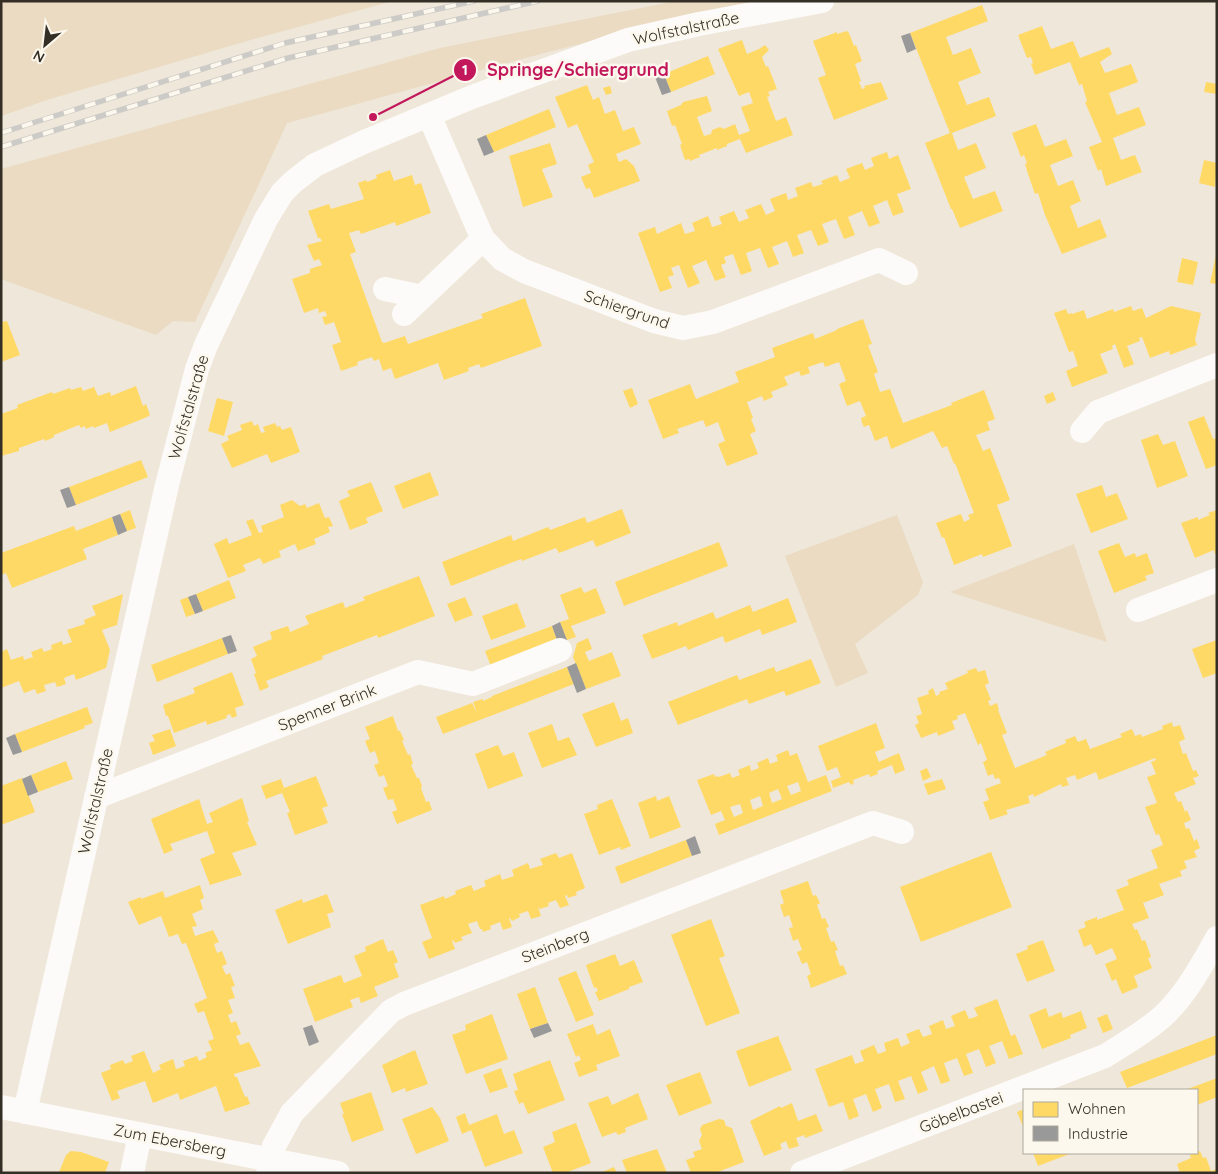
<svg xmlns="http://www.w3.org/2000/svg" width="1218" height="1174" font-family="Quicksand,sans-serif">
  <style>
    .green { fill: #eadbc2 }
    .homes { fill: #ffd966; fill-rule: evenodd }
    .industry { fill: #999 }
    .lines { fill: none; stroke-linecap: round; stroke-linejoin: round }
    .minor { stroke: #fdfbf9; stroke-width: 24 }
    .rail-casing { stroke: #cdcbc7; stroke-width: 5.5 }
    .rail { stroke: #fdf8ee; stroke-width: 4; stroke-dasharray: 11; stroke-linecap: butt }
    .labels { text-anchor: middle; dominant-baseline: central; stroke-width: 5; stroke-linejoin: round; paint-order: stroke }
    .street-label { font-size: 16px; fill: #342f26; stroke: #fdf8ee }
    .leader { fill: none; stroke: #c2185b; stroke-width: 2 }
    .callout-dot { fill: #c2185b; stroke: #fdf8ee; stroke-width: 2 }
    .mark-label { font-size: 15px; text-anchor: middle; font-weight: bold; fill: #fff }
    .callout-label { font-size: 18px; text-anchor: middle; font-weight: bold; fill: #c2185b; stroke: #fdf8ee; stroke-width: 5; stroke-linejoin: round; paint-order: stroke }
  </style>
  <rect width="100%" height="100%" fill="#efe7d9"/>
  <path class="green" d="M1,1H393L247,41L50,99L1,116Z
    M676,1H768C606,33 446,80 287,123L195,322L173,321L156,335L1,279V169L440,48Z
    M897,515L923,582L918,595L855,644L868,673L836,687L785,556Z
    M1074,544L1107,642L950,592Z"/>
  <path class="homes" d="M982,5L988,21L946,37L953,55L971,48L981,73L958,82L967,105L989,97L996,116L952,133L958,150L976,143L986,168L964,177L973,199L995,191L1003,211L960,228L952,209H951L925,143L950,133L910,33Z
    M1042,26L1051,49L1073,41L1080,58L1109,47L1112,54L1100,62L1105,73L1131,64L1138,82L1109,93L1117,115L1139,107L1146,125L1113,138L1121,160L1135,155L1142,172L1106,186L1101,169L1098,171L1089,147L1102,142L1085,102L1087,101L1082,84L1079,85L1070,62L1035,75L1031,64L1033,63L1031,57L1027,58L1018,35Z
    M847,31L849,33L854,46L856,45L862,61L855,64L861,81L859,82L862,89L865,88L864,86L881,82L888,99L834,120L818,78L826,75L813,41L837,32V34Z
    M742,40L747,54L759,49L765,45L769,50L762,57L766,67L768,66L777,89L768,92L770,96L767,97L776,121L786,117L793,135L746,153L740,139L727,144V146L717,150V148L699,155L700,157L690,161L689,159L685,160L680,145L682,144L675,125L672,126L667,111L681,105L683,102L707,96L712,111L697,117L704,136L711,134L712,130L720,127L724,129L735,124L739,135L750,131L741,107L753,103L749,92L739,96L718,49Z
    M708,56L715,74L671,92L664,74Z
    M1206,82L1217,84V94L1204,92Z
    M587,85L593,100L599,97L605,114L615,110L623,131L634,127L641,144L616,154L619,162L626,159L634,166L640,181L594,198L590,188L586,189L581,177L591,173L588,165L594,162L577,124L568,128L555,97Z
    M610,86L612,93L606,95L603,88Z
    M549,109L556,127L494,152L486,135Z
    M1036,124L1045,147L1066,139L1073,156L1050,165L1058,186L1073,180L1081,201L1070,206L1078,228L1100,219L1107,237L1062,254L1045,215L1038,193L1035,194L1028,174L1025,164L1027,163L1024,155L1021,157L1012,133Z
    M550,143L557,164L542,169L553,197L523,207L509,156Z
    M887,152L889,159L898,155L911,189L897,194L904,212L893,216L887,200L873,206L880,223L869,227L862,211L848,217L855,235L844,239L836,219L822,224L829,242L818,246L811,230L797,235L804,253L793,257L787,241L772,247L779,264L768,268L760,248L746,253L752,271L741,275L733,254L724,257L726,263L721,265L726,277L715,281L706,260L692,266L700,283L688,288L679,265L671,268L674,275L668,277L672,288L660,292L638,233L655,227L657,234L681,223L685,234L695,231L692,223L708,216L712,227L722,224L719,217L734,211L739,222L749,218L745,210L761,204L766,215L775,211L770,199L786,193L788,200L798,196L795,188L811,182L813,187L823,184L821,181L837,175L840,182L850,178L846,169L862,163L865,170L874,166L871,158Z
    M1204,160L1217,163L1215,187L1199,183Z
    M390,170L394,181L412,175L415,185L421,183L431,213L396,226L395,222L361,234L359,230L349,233L356,252L350,254L382,342L384,343L405,336L408,344L483,318L481,314L525,298L542,346L481,368L479,364L468,368L469,371L444,380L438,363L395,379L391,368L383,371L379,359L374,361L372,357L357,362L358,365L341,371L332,345L341,342L334,322L325,325L322,317L327,316L325,311L319,313L318,308L304,313L292,279L310,273V269L322,265L319,259L314,261L307,245L322,241L320,238H318L308,211L329,204L331,209L364,199L358,183L366,180L367,182L377,178L376,175Z
    M1216,255H1217V284L1210,283Z
    M1182,258L1198,262L1193,285L1177,282Z
    M1131,306L1133,311L1142,308L1146,318L1171,306L1201,313L1195,340L1197,345L1170,355L1169,351L1150,358L1142,337L1139,338L1140,341L1127,346L1134,364L1124,368L1115,344L1112,346L1113,349L1100,354L1108,373L1072,387L1066,371L1078,366L1073,351L1069,352L1054,313L1066,309L1068,314L1071,313L1072,314L1084,310L1087,319L1113,309L1114,312Z
    M863,319L872,344L868,345L878,372L874,374L880,392L890,389L903,423L952,405L951,403L984,390L995,419L987,422L990,430L976,435L983,451L990,448L1010,500L997,505L1012,546L983,557L982,554L954,565L944,537L942,538L936,523L961,514L964,522L970,519L968,515L974,513L955,463L954,464L947,446L942,448L933,431L891,449L887,436L875,441L869,425L864,427L862,423L861,418L866,416L860,401L847,406L839,384L846,381L839,362L825,367L823,362L808,367L810,373L801,376L799,371L784,377L788,385L771,392L773,397L764,401L762,396L747,402L753,418L751,419L756,431L750,434L758,454L727,466L718,444L725,441L718,422L706,427L703,420L677,429L679,433L663,439L648,400L690,384L696,399L739,382L735,372L775,357L772,348L813,333L815,339L837,330V329Z
    M7,321L20,355L1,362V322Z
    M136,386L143,406L146,404L150,415L147,417L110,432L107,423L94,428L93,426L86,429L85,426L81,428L79,425L54,435V437L50,439L45,441L44,439L19,448V451L1,456V414L18,408L17,405L52,392L53,394L70,388L71,390L81,387L83,391L94,387L98,396L110,392L111,396Z
    M632,388L638,404L630,408L623,391Z
    M1053,392L1056,400L1047,404L1044,396Z
    M217,398L233,402L224,436L208,431Z
    M1204,416L1213,439L1217,438V465L1206,469L1188,422Z
    M252,421L254,426L258,424L261,433L265,432L263,427L275,423L277,427L280,426L282,430L291,427L300,452L271,463L267,454L232,468L221,444L229,440L227,436L242,430L240,425Z
    M1158,434L1163,445L1175,441L1188,476L1157,488L1141,440Z
    M141,460L148,477L76,505L69,487Z
    M430,472L439,495L403,509L394,486Z
    M371,482L383,511L366,518L368,523L350,530L339,501L350,496L347,491Z
    M1102,485L1106,497L1117,493L1128,519L1091,533L1076,494Z
    M292,500L300,506L305,504L307,508L319,503L325,518L329,517L333,526L328,527L330,532L314,539L316,544L298,551L295,544L279,551L281,557L275,559L263,564L260,558L243,565L246,571L228,578L214,544L227,538L229,544L252,535L246,521L253,519L259,533L263,532L261,526L284,517L280,505Z
    M622,509L631,533L596,547L593,540L559,553L556,548L522,561L521,559L451,586L442,562L511,535L513,541L548,527L550,530L585,517L587,523Z
    M130,510L136,528L127,531L120,514Z
    M1217,510V553L1215,554L1214,550L1195,558L1181,523L1198,517V520L1210,515L1208,513Z
    M112,517L118,535L83,549L87,559L12,588L6,573L1,575V553L74,526L76,531Z
    M719,542L728,566L624,606L615,582Z
    M1119,543L1125,557L1135,553L1136,557L1147,553L1154,573L1145,576L1147,580L1114,593L1098,551Z
    M419,576L435,616L378,638L377,635L322,656L323,659L266,681L269,687L260,691L254,674L256,673L251,659L257,656L253,647L272,639L270,632L288,626L290,632L309,624L305,616L343,602L345,608L365,600L363,597Z
    M229,580L236,598L203,611L196,594Z
    M581,587L584,593L596,588L606,613L571,626L576,637L567,640L560,622L569,619L560,595Z
    M123,594L117,625L102,630L110,650L106,668L76,680L74,674L64,678L66,684L57,687L55,682L44,685L46,691L37,694L35,689L24,693L19,681L1,688V652L7,649L11,660L23,656L24,660L33,657L31,652L42,648L44,652L52,649L51,645L62,641L63,645L72,642L67,630L85,624L84,620L96,615L92,606Z
    M188,597L195,614L186,617L180,600Z
    M465,597L473,615L455,622L447,604Z
    M788,598L797,622L762,635L760,629L725,643L723,636L688,650L686,646L652,659L642,635L677,622L678,626L713,612L716,619L750,605L753,612Z
    M517,603L526,627L491,640L482,616Z
    M552,626L558,643L492,669L485,651Z
    M222,638L228,654L157,682L151,665Z
    M588,638L592,649L585,652L589,661L612,652L621,676L586,689L573,657L577,643Z
    M1217,640V673L1203,678L1192,649Z
    M811,659L821,683L786,696L784,691L749,704L747,699L678,725L668,702L737,675L739,680L774,667L776,672Z
    M567,667L574,684L443,734L436,717L472,703L477,713L473,702L483,699V701L492,697V696Z
    M976,668L978,672L985,670L989,683L985,685L991,700L988,701L990,706L997,703L999,710H998L1007,733L1002,735L1015,768L1047,755L1045,752L1066,743L1065,740L1075,736L1078,742L1086,739L1090,749L1122,737L1120,734L1132,729L1135,736L1141,734L1142,737L1163,729L1162,726L1172,722L1173,727L1180,725L1185,739L1179,742L1183,754L1186,753L1193,771L1196,770L1199,776L1193,778L1196,784L1174,793L1178,802L1181,801L1185,812L1187,810L1191,820L1184,823L1186,829L1189,828L1194,841L1197,839L1200,848L1194,851L1197,857L1184,861L1187,868L1180,871L1182,876L1159,884L1164,895L1143,903L1149,918L1132,924L1135,930L1137,929L1142,941L1145,940L1151,957L1148,958L1152,968L1134,976L1138,987L1122,994L1116,979L1112,981L1105,964L1117,959L1112,948L1096,955L1091,944L1084,947L1078,930L1086,927L1084,922L1097,917V920L1124,910L1116,890L1129,885L1127,880L1158,868L1151,850L1163,845L1159,834L1156,835L1145,807L1157,803L1147,777L1156,774L1151,762L1156,760L1155,758L1099,780L1096,772L1077,780L1075,775L1066,778L1069,785L1062,787L1061,784L1034,797L1033,794L1028,796L1030,803L1006,810L1008,814L990,820L983,802L989,800L985,789L1001,783L999,778L995,779L993,774L988,776L983,762L987,760L981,743L978,745L965,713L957,716L958,719L952,721L955,729L938,736L937,732L921,738L915,725L919,723L916,716L922,714L917,698L929,694L928,691L933,688L936,696L940,694L939,692L948,689L945,683L968,673L967,671Z
    M232,672L244,705L235,708L237,716L232,718L230,714L226,716L227,718L207,725L206,721L174,733L168,716H166L163,705L195,693L193,688Z
    M614,702L621,721L628,718L633,733L596,747L582,714Z
    M87,707L93,723L84,726L85,728L22,752L15,734Z
    M393,716L398,731H400L404,740L402,741L408,755L410,754L413,764L411,765L417,778H419L422,786L421,788L426,802L429,801L432,810L397,824L392,812L397,810L393,799L388,800L383,788L388,786L384,775L379,777L374,765L379,763L375,751L370,753L365,741L370,739L365,727Z
    M876,723L885,748L875,752L879,762L899,753L905,770L895,774L892,765L877,771L878,774L870,777L869,774L853,780L854,783L851,785L849,782L833,788L831,781L841,777L837,767L827,771L818,746Z
    M552,724L558,741L569,737L577,755L542,768L528,733Z
    M170,729L176,746L153,755L149,743L155,741L152,735Z
    M498,745L503,756L514,752L523,776L488,789L475,754Z
    M788,750L790,756L797,753L808,782L826,775L832,791L719,835L715,824L725,820L721,811L711,815L697,780L714,774L715,777L718,776L719,777L730,773L732,778L740,775L738,770L750,765L751,771L759,768L757,763L768,758L770,764L778,761L776,755ZM798,782L801,791L791,795L787,786ZM778,789L782,799L772,803L769,793ZM760,796L763,806L753,810L750,800ZM740,804L743,813L734,817L730,807Z
    M66,761L73,779L38,792L31,775Z
    M927,768L931,777L923,781L920,771Z
    M316,776L328,806L322,808L328,823L295,835L287,813L290,812L282,793L266,799L261,786L281,779L284,788Z
    M22,778L35,812L1,825V786Z
    M942,779L946,789L928,795L924,784Z
    M656,796L657,801L669,796L681,827L650,839L638,803Z
    M242,798L249,821L247,822L257,845L232,853L242,875L210,885L200,859L215,853L207,831L170,844L173,850L164,854L151,819L199,799L207,824L213,822L209,813Z
    M612,799L631,846L621,850L620,847L599,855L584,814L598,809L597,805Z
    M686,840L692,856L621,884L615,867Z
    M991,852L1012,907L921,942L900,887Z
    M556,853L559,858L572,853L585,888L576,892L577,895L568,898L567,895L565,896L569,905L560,908L556,900L548,903L549,906L540,909L538,907L541,916L531,919L528,911L519,914L520,917L512,921L510,918H509L512,927L503,930L500,922L490,926L491,929L483,932L482,929H480L477,921L468,924L472,933L461,937L463,940L455,943L453,940L452,941L455,949L429,959L422,942L432,938L420,905L444,896L445,899L456,894L455,891L471,885L474,891L486,886L484,881L500,874L502,880L514,876L512,870L528,863L530,869L543,865L540,859Z
    M808,881L813,896L816,895L820,903L817,905L822,919L825,918L829,927L826,928L831,942L834,941L838,950L835,951L840,966L843,965L847,974L811,988L807,976L811,974L807,962L802,964L797,952L802,950L798,939L793,941L789,928L793,927L789,915L784,917L780,905L784,903L780,891Z
    M200,885L204,898L200,900L203,909L192,914L197,926L192,927L195,936L213,930L219,942L214,944L217,953L222,951L227,964L222,966L226,975L230,973L235,986L231,987L235,998L228,1000L233,1013L228,1015L231,1023L236,1021L241,1034L236,1036L240,1045L249,1042L261,1066L234,1074L235,1077H237L245,1097L247,1096L250,1104L225,1112L216,1086L180,1100L178,1093L153,1103L145,1081L117,1091L120,1098L112,1101L101,1073L111,1069L110,1065L123,1060L125,1064L133,1061L131,1056L144,1051L153,1073L161,1069L159,1065L173,1059L176,1069L185,1066L183,1061L197,1056L199,1061L207,1057L205,1053L212,1050L208,1041L214,1039L204,1011L198,1013L194,1004L207,998L186,943L182,944L178,934L169,937L161,916L139,925L128,902L141,897V899L163,891L165,898Z
    M327,894L334,912L327,914L331,927L288,944L275,910L302,899L303,903Z
    M711,919L725,956L719,958L740,1013L706,1026L671,935Z
    M383,939L388,952L393,950L398,962L394,964L399,977L374,987L378,996L361,1003L359,997L350,1000L353,1007L315,1022L303,989L341,975L344,983L362,976L354,956L366,951L365,947Z
    M1043,940L1055,971L1027,982L1016,954L1028,949L1027,946Z
    M615,954L620,966L634,960L643,982L629,987V989L599,1001L595,992L598,991L596,987L594,988L586,965Z
    M576,971L594,1015L576,1022L558,978Z
    M535,987L548,1023L530,1029L517,994Z
    M997,999L1011,1036L1015,1034L1023,1054L1009,1059L1002,1041L989,1046L996,1063L986,1067L979,1049L966,1054L973,1073L964,1076L957,1058L944,1063L950,1081L941,1084L934,1066L921,1072L928,1090L918,1094L911,1076L898,1081L905,1099L895,1102L889,1084L875,1089L882,1108L873,1112L866,1094L853,1099L859,1116L849,1120L843,1102L829,1107L815,1069L852,1055L855,1064L864,1061L860,1051L874,1045L878,1054L886,1051L884,1043L898,1038L901,1047L910,1043L906,1034L919,1029L923,1037L932,1034L929,1026L943,1020L946,1029L955,1026L951,1016L965,1010L969,1019L978,1016L974,1008Z
    M1046,1008L1049,1017L1061,1012L1063,1018L1081,1011L1087,1028L1070,1035L1071,1038L1042,1049L1029,1015Z
    M492,1014L508,1059L466,1074L452,1035L466,1030L465,1025Z
    M1107,1014L1113,1029L1103,1033L1097,1018Z
    M593,1024L597,1035L610,1029L620,1056L596,1065L598,1070L579,1077L574,1063L581,1060L579,1055L576,1057L567,1034Z
    M1217,1035V1054L1127,1088L1120,1072Z
    M778,1036L792,1070L749,1087L736,1051Z
    M415,1050L428,1084L406,1092L405,1088L392,1093L382,1065Z
    M550,1060L565,1100L528,1114L523,1102L519,1104L514,1091L518,1090L513,1074Z
    M501,1068L508,1087L490,1093L483,1075Z
    M700,1072L712,1103L679,1116L666,1085Z
    M1217,1078V1097L1197,1105V1090H1185Z
    M371,1092L384,1130L352,1142L342,1114H344L340,1103Z
    M638,1093L648,1119L625,1128L626,1132L618,1135L616,1132L602,1137L588,1103L608,1096L612,1105Z
    M792,1103L798,1121L816,1114L823,1131L805,1138L804,1135L796,1138L799,1146L789,1149L786,1141L780,1144L782,1149L764,1156L750,1121L780,1106L781,1108Z
    M432,1107L440,1118L449,1141L416,1154L402,1119Z
    M1024,1109V1129L1017,1112Z
    M465,1113L469,1125L497,1114L504,1134L514,1130L523,1153L485,1167L471,1130L462,1134L456,1117Z
    M719,1119L724,1120L726,1126L732,1128L744,1162L715,1173H691L686,1160L695,1157L693,1152L702,1149L699,1141L702,1135L700,1129L702,1125Z
    M576,1123L591,1163L565,1173H553L543,1147L555,1142L552,1132Z
    M657,1149L667,1173H627L622,1160Z
    M71,1151L81,1152L109,1162L105,1173H60L59,1172L66,1155Z
    M1200,1151L1203,1158L1206,1157L1211,1171L1217,1169V1173H1180L1177,1164L1191,1158L1190,1155Z
    M1033,1153H1072L1038,1166Z
    M614,1167L617,1173H600Z"/>
  <path class="industry" d="M910,33L916,49L907,53L901,36Z
    M664,74L671,92L662,95L655,77Z
    M486,135L494,152L484,156L477,139Z
    M69,487L76,505L67,508L60,490Z
    M120,514L127,531L118,535L112,517Z
    M196,594L203,611L195,614L188,597Z
    M560,622L567,640L558,643L552,626Z
    M231,635L237,651L228,654L222,638Z
    M576,663L586,689L577,693L567,667Z
    M15,734L22,752L13,755L6,738Z
    M31,775L38,792L28,796L22,779Z
    M695,836L701,853L692,856L686,840Z
    M548,1023L552,1031L534,1038L530,1029Z
    M312,1025L319,1042L309,1046L303,1028Z"/>
  <g class="lines">
    <path class="minor" d="M429,115L478,228L483,239L502,259L524,271L654,321L683,328L713,322L879,260L906,273
      M385,289L422,297
      M404,314L483,239
      M1082,431L1098,412L1217,365
      M1138,610L1217,580
      M96,797L418,672L473,684L560,650
      M1,1107L338,1173
      M25,1112L167,485L197,369L206,345L266,219L282,193L293,182L315,165L364,142L472,97L628,40L699,24L822,1
      M132,1173L140,1134
      M268,1173L274,1146L292,1113L391,1011L404,1004L873,823L902,832
      M802,1173L1105,1056C1124,1044 1145,1032 1162,1017C1185,996 1202,965 1217,938"/>
    <g class="rail-casing">
      <path id="rail" d="M1,133L285,43L474,1
        M1,147L288,58L538,1"/>
    </g>
    <use href="#rail" class="rail"/>
  </g>
  <g class="labels">
    <g class="street-label">
      <text transform="translate(686 28) rotate(-12)">Wolfstalstraße</text>
      <text transform="translate(627 309) rotate(19)">Schiergrund</text>
      <text transform="translate(188 407) rotate(-74)">Wolfstalstraße</text>
      <text transform="translate(327 707) rotate(-21)">Spenner Brink</text>
      <text transform="translate(95 801) rotate(-77)">Wolfstalstraße</text>
      <text transform="translate(555 945) rotate(-21)">Steinberg</text>
      <text transform="translate(961 1112) rotate(-21)">Göbelbastei</text>
      <text transform="translate(170 1140) rotate(11)">Zum Ebersberg</text>
    </g>
  </g>
  <path class="leader" d="M373 117L465 70"/>
  <g class="callout-dot">
    <circle cx="373" cy="117" r="5"/>
    <circle cx="465" cy="70" r="12"/>
  </g>
  <g class="mark-label">
    <text x="465" y="75">1</text>
  </g>
  <g class="callout-label">
    <text x="578" y="76">Springe/Schiergrund</text>
  </g>
  <rect width="1218" height="1174" fill="none" stroke="#342f26" stroke-width="5"/>
  <rect x="1023" y="1089" width="175" height="65" fill="#fdf8ee" stroke="#ada89e"/>
  <rect x="1033" y="1102" width="25" height="15" fill="#ffd966" stroke="#ada89e"/>
  <text x="1068" y="1114" font-size="15" fill="#342f26">Wohnen</text>
  <rect x="1033" y="1126" width="25" height="15" fill="#999999" stroke="#ada89e"/>
  <text x="1068" y="1139" font-size="15" fill="#342f26">Industrie</text>
  <g transform="translate(45 45) rotate(208)" stroke="#fdf8ee" stroke-width="4" paint-order="stroke">
  <path d="M0-4L9 19L0 12L-9 19Z" fill="#342f26"/>
  <text y="-8" font-size="14" font-weight="bold" text-anchor="middle" fill="#342f26">N</text>
  </g>
</svg>
